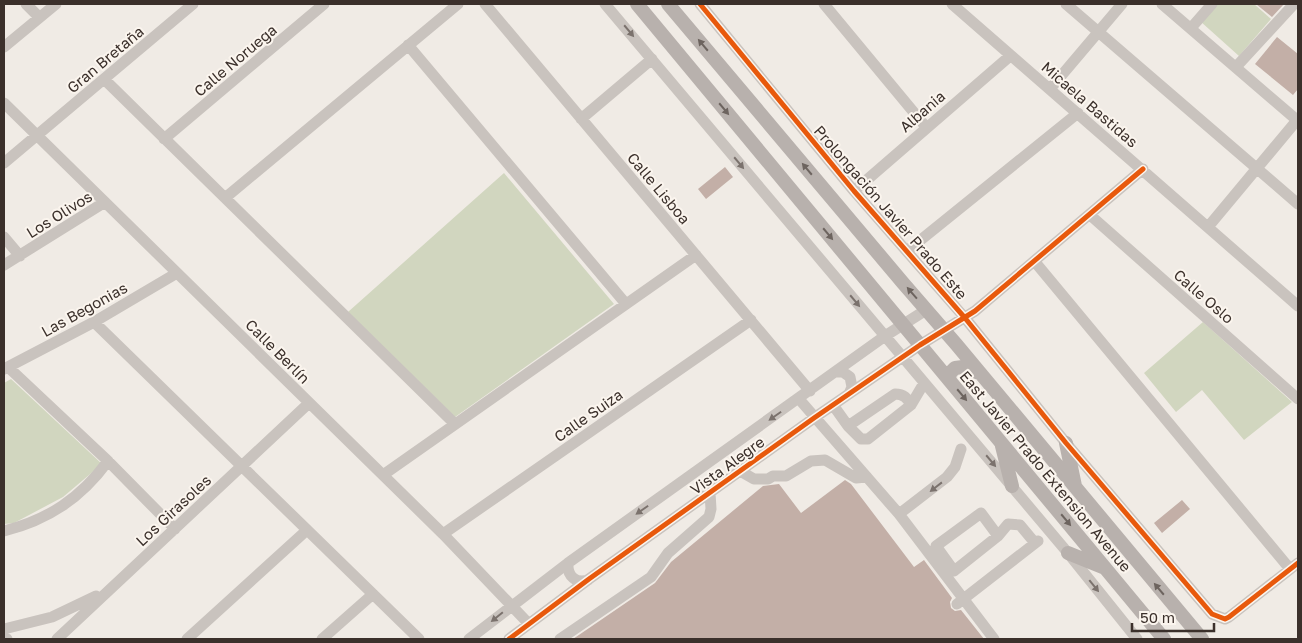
<svg xmlns="http://www.w3.org/2000/svg" width="1302" height="643" font-family="'Golos Text',sans-serif">
  <style>
    .green { fill: #d1d6bf }
    .building { fill: #c3afa7 }
    .lines { fill: none; stroke-linecap: round; stroke-linejoin: round }
    .minor { stroke: #c9c3be; stroke-width: 11 }
    .major { stroke: #b8b1ad; stroke-width: 14 }
    .cycleway-casing { stroke: #fbf5ee; stroke-width: 8 }
    .cycleway { stroke: #e8590c; stroke-width: 5 }
    .oneway { fill: #7b726d }
    .oneway2 { fill: #6d645f }
    .labels { text-anchor: middle; dominant-baseline: central; stroke-width: 4; stroke-linejoin: round; paint-order: stroke }
    .street-label { font-size: 15px; fill: #3b302b; stroke: #fbf5ee }
  </style>
  <rect width="100%" height="100%" fill="#f0ebe5"/>
  <path class="green" d="M1216,4H1254L1271,19L1239,56L1200,21Z
    M504,173L614,304L455,417L348,312Z
    M1203,322L1292,402L1244,440L1202,390L1176,412L1144,373Z
    M11,379L102,464L63,497L14,523L4,524V383Z"/>
  <path class="building" d="M1256,4H1284L1272,17Z
    M1277,37L1298,54V89L1293,95L1255,64Z
    M725,167L733,177L706,199L698,189Z
    M845,480L851,484L914,567L924,560L952,598L950,602L951,608L955,611L961,610L984,639H573L655,583L671,562L763,486L779,484L801,513Z
    M1182,500L1190,509L1162,533L1154,523Z"/>
  <g class="lines">
    <path class="minor" d="M26,4L39,17
      M485,4L810,391
      M605,4L1068,553L1137,639
      M700,4L854,191L965,318L1066,443L1212,614L1225,619L1229,617L1298,563
      M824,4L926,127
      M952,4L1298,306
      M1066,4L1298,204
      M1162,4L1298,121
      M1191,28L1212,4
      M408,45L626,304
      M4,47L56,4
      M1236,67L1294,4
      M104,79L455,424
      M1050,89L1122,4
      M4,103L443,534L529,624
      M581,119L652,59
      M164,139L324,4
      M4,163L193,4
      M854,191L1010,56
      M225,198L458,4
      M1090,215L1298,399
      M1208,227L1298,119
      M4,237L20,256
      M907,251L1078,113
      M1035,262L1290,569
      M4,265L105,202
      M94,322L419,639
      M8,367L108,461L175,529
      M4,369L94,322L177,273
      M836,372H843L850,377L852,387L849,394
      M799,399L899,514L994,639
      M833,405L848,426L861,439H868L911,405L924,383
      M848,426L895,394C904,394 907,398 911,405
      M740,471L754,479H768L773,476H786L811,461L825,460L856,478L867,477
      M383,475L696,255
      M899,514L947,477L955,467L961,449
      M4,531C48,520 81,498 108,461
      M443,534L751,320
      M998,536L981,513L936,546L954,571L998,536L1008,524L1020,525L1035,543
      M568,563C567,576 576,584 588,580
      M957,604L1038,541
      M4,629L52,617L96,596
      M4,638L7,639
      M57,639L309,403
      M187,639L307,530
      M322,639L373,594
      M469,639L568,563L885,336L926,310
      M509,639L589,579L814,418L920,345L975,311L1143,169
      M560,639L651,577L668,553L709,517L711,509L710,493"/>
    <path class="major" d="M637,4L1164,639
      M668,4L903,283L956,344L1202,639
      M949,380L950,373L955,368L963,367L979,373
      M1066,443L1075,486
      M1002,446L1012,486
      M1068,553L1105,568"/>
    <g class="cycleway-casing">
      <path id="cycleway" d="M700,4L854,191L965,318L1066,443L1212,614L1225,619L1229,617L1298,563
        M509,639L589,579L814,418L920,345L975,311L1143,169"/>
    </g>
    <use href="#cycleway" class="cycleway"/>
  </g>
  <defs><path id="oneway-solid" d="M-6-.8H1V-3.2L6.5 0L1 3.2V.8H-6Z" transform="scale(1.25)"/></defs>
  <g class="oneway">
    <use href="#oneway-solid" transform="translate(629 31) rotate(50)"/>
    <use href="#oneway-solid" transform="translate(739 163) rotate(50)"/>
    <use href="#oneway-solid" transform="translate(855 301) rotate(50)"/>
    <use href="#oneway-solid" transform="translate(775 416) rotate(145)"/>
    <use href="#oneway-solid" transform="translate(991 461) rotate(50)"/>
    <use href="#oneway-solid" transform="translate(936 487) rotate(142)"/>
    <use href="#oneway-solid" transform="translate(642 510) rotate(145)"/>
    <use href="#oneway-solid" transform="translate(1094 586) rotate(51)"/>
    <use href="#oneway-solid" transform="translate(497 617) rotate(141)"/>
  </g>
  <g class="oneway2">
    <use href="#oneway-solid" transform="translate(703 45) rotate(-130)"/>
    <use href="#oneway-solid" transform="translate(724 109) rotate(50)"/>
    <use href="#oneway-solid" transform="translate(807 169) rotate(-130)"/>
    <use href="#oneway-solid" transform="translate(828 234) rotate(50)"/>
    <use href="#oneway-solid" transform="translate(912 293) rotate(-131)"/>
    <use href="#oneway-solid" transform="translate(962 395) rotate(50)"/>
    <use href="#oneway-solid" transform="translate(1066 520) rotate(50)"/>
    <use href="#oneway-solid" transform="translate(1159 589) rotate(-130)"/>
  </g>
  <g class="labels">
    <g class="street-label">
      <text transform="translate(105 59) rotate(-40)">Gran Bretaña</text>
      <text transform="translate(235 60) rotate(-40)">Calle Noruega</text>
      <text transform="translate(1090 104) rotate(41)">Micaela Bastidas</text>
      <text transform="translate(922 111) rotate(-41)">Albania</text>
      <text transform="translate(659 188) rotate(50)">Calle Lisboa</text>
      <text transform="translate(891 212) rotate(49)">Prolongación Javier Prado Este</text>
      <text transform="translate(59 214) rotate(-32)">Los Olivos</text>
      <text transform="translate(1204 296) rotate(41)">Calle Oslo</text>
      <text transform="translate(84 309) rotate(-29)">Las Begonias</text>
      <text transform="translate(278 351) rotate(45)">Calle Berlín</text>
      <text transform="translate(588 415) rotate(-35)">Calle Suiza</text>
      <text transform="translate(727 465) rotate(-36)">Vista Alegre</text>
      <text transform="translate(1046 471) rotate(50)">East Javier Prado Extension Avenue</text>
      <text transform="translate(173 510) rotate(-43)">Los Girasoles</text>
    </g>
  </g>
  <rect width="1302" height="643" fill="none" stroke="#3b302b" stroke-width="10"/>
  <path d="M1132 623v8h82v-8" fill="none" stroke="#3b302b" stroke-width="2.5"/>
  <text x="1140" y="623" font-size="15" fill="#3b302b" stroke="#fbf5ee" stroke-width="4" paint-order="stroke">50 m</text>
</svg>
